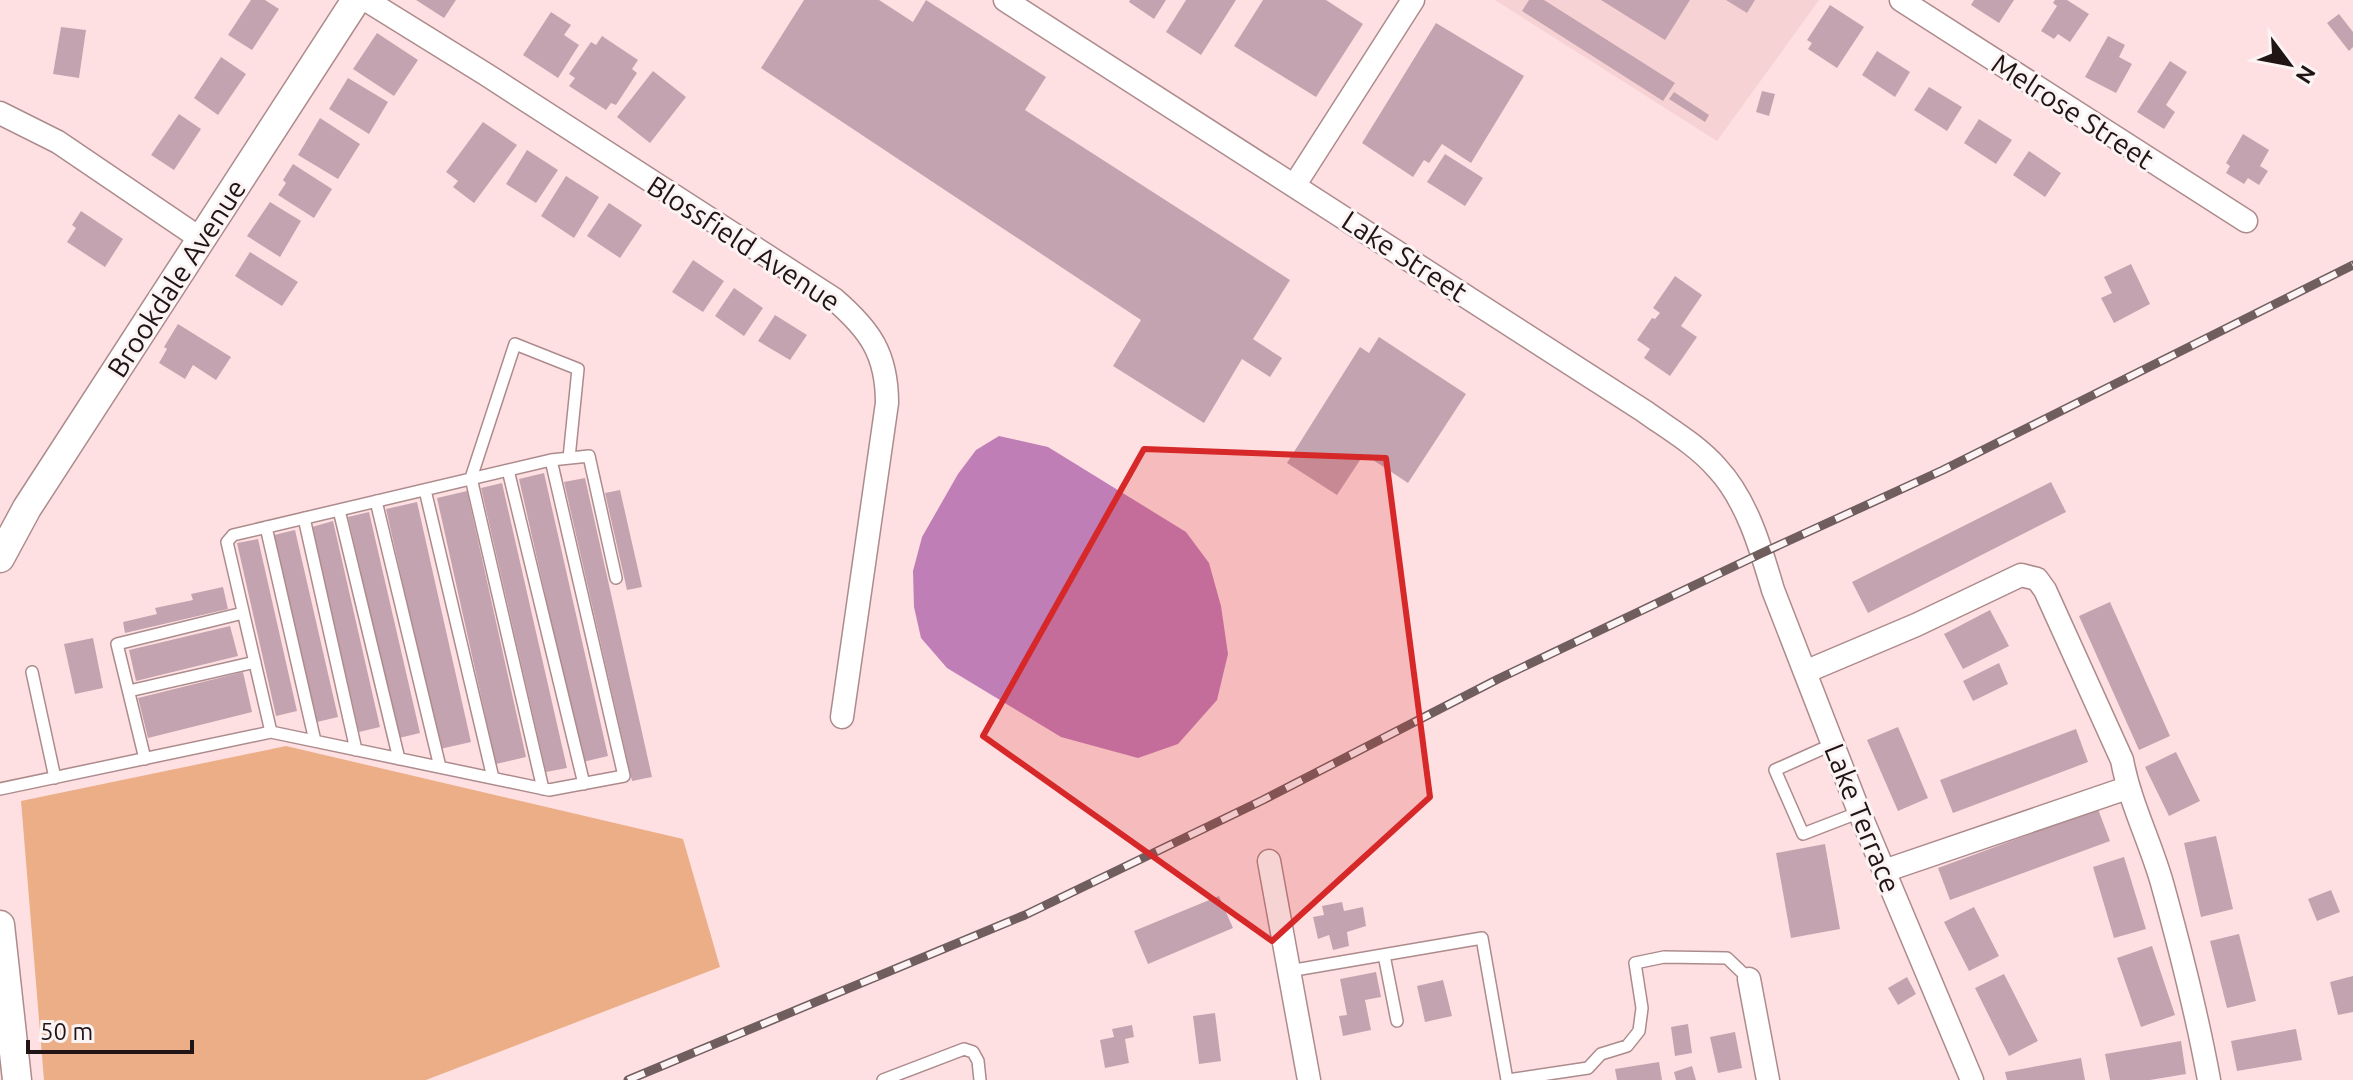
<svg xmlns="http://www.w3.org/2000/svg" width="2353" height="1080" font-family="Ubuntu,sans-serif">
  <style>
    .built { fill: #f7d2d4 }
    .green { fill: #ebae87 }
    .water { fill: #c07eb7 }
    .building { fill: #c4a3b0 }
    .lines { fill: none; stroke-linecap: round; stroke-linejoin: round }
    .service-casing { stroke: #ad8b8d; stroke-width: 14 }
    .minor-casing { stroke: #ad8b8d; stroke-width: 25 }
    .tertiary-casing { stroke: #ad8b8d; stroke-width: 31 }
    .service { stroke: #fff; stroke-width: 11 }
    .minor { stroke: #fff; stroke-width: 22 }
    .tertiary { stroke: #fff; stroke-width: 28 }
    .rail-casing { stroke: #705e5f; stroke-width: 9 }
    .rail { stroke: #fbf3f4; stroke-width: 6; stroke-dasharray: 18; stroke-linecap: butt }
    .marked { fill: #d62828; fill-opacity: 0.2; stroke: #d62828; stroke-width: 6; stroke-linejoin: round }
    .labels { text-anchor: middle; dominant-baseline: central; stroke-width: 6; stroke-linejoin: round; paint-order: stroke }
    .street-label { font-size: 28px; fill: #201415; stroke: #fbf3f4 }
  </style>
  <rect width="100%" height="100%" fill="#fee0e2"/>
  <path class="built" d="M1495,0H1819L1717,141Z"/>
  <path class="green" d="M286,746L683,839L720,967L426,1080H44L21,801Z"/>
  <path class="water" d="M999,436L1048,447L1186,532L1209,563L1221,606L1228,654L1217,700L1178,744L1138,758L1061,737L947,668L921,638L914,607L913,571L922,537L958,474L976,450Z"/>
  <path class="building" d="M251,0H265L279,9L252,50L228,35Z
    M416,0H456L444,18Z
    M804,0H879L913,22L926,0L1046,77L1025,110L1290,280L1253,339L1282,358L1270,377L1242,359L1204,423L1113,366L1141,320L761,68Z
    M1130,0H1166L1154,19L1129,2Z
    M1186,0H1236L1201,55L1166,32Z
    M1263,0H1326L1363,24L1316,97L1234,46Z
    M1529,0H1544L1675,83L1663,101L1522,11Z
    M1601,0H1690L1665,40Z
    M1726,0H1755L1747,13Z
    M1974,0H2014L1999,23L1971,5Z
    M2055,0H2067L2089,14L2070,42L2058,34L2054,39L2041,31L2057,6L2053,3Z
    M1830,5L1864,27L1837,68L1808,49L1812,43L1807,40Z
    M551,12L571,25L564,35L579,45L558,78L523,55Z
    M2339,14L2353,32V47L2349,51L2327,23Z
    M1436,23L1524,76L1471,163L1442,144L1429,163L1424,160L1413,177L1362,143Z
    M61,27L86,30L79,78L53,74Z
    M377,33L418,60L394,96L353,69Z
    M602,36L638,60L632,69L637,73L616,105L611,103L606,110L569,86L575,78L569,74L591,42L596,45Z
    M2108,36L2125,45L2119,57L2132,64L2116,93L2085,77Z
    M1877,51L1910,72L1895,97L1862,75Z
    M221,57L246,74L218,115L194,98Z
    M2170,61L2187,72L2166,105L2175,112L2164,129L2137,112Z
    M653,71L686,97L650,143L617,117Z
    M348,78L388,102L369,134L329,109Z
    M1929,87L1962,107L1947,131L1914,110Z
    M1762,91L1775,94L1769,116L1756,112Z
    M1674,92L1709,115L1705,122L1669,99Z
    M179,114L201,129L174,170L151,155Z
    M320,118L360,144L338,179L298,155Z
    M1979,119L2012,140L1996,164L1964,143Z
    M483,122L517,145L474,203L453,187L458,181L446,172Z
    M2243,134L2269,150L2260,166L2268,171L2259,185L2248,178L2244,184L2226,173L2230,166L2226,163Z
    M527,150L558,170L536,203L506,184Z
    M2029,151L2061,173L2045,197L2013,175Z
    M1445,154L1483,178L1465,206L1427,182Z
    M293,164L332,189L314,218L278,195L286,183L283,180Z
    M566,176L599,197L574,238L541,216Z
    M270,202L301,221L280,257L247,236Z
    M609,203L642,225L620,258L587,236Z
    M81,211L123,239L105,267L67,242L76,228L72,225Z
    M250,252L298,282L282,306L235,276Z
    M693,260L724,281L703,312L672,292Z
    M2131,264L2150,304L2114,323L2101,298L2112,293L2104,277Z
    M1675,276L1702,295L1681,326L1697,337L1670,376L1644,358L1650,349L1637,340L1652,318L1655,319L1660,313L1653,308Z
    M734,288L763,308L744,336L715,316Z
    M775,315L807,335L790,360L758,341Z
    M178,324L231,357L216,380L193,365L185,379L159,363L167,349L164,347Z
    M1379,337L1466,394L1408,483L1364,454L1337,495L1287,463L1360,347L1369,353Z
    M544,473L608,756L583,762L519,479Z
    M585,478L652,777L632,781L564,482Z
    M2051,482L2066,512L1868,613L1852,582Z
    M502,483L567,768L546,772L481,488Z
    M620,490L642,587L627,590L605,493Z
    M467,491L526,757L496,764L437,498Z
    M417,502L471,742L440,749L386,509Z
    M369,512L420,733L399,738L348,517Z
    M333,521L380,727L359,732L312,527Z
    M295,530L338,717L317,722L274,535Z
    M258,539L297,711L276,716L237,543Z
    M223,587L228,609L125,633L123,622L157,614L155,608L193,600L191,594Z
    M2110,602L2170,736L2139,750L2079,616Z
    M1990,610L2009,646L1963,669L1944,634Z
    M230,626L238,656L136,681L129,650Z
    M93,638L103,688L75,694L64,644Z
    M1999,663L2008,684L1973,701L1963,681Z
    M243,672L252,712L148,738L138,698Z
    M1898,727L1928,798L1898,811L1867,740Z
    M2076,729L2088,762L1953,813L1940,780Z
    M2176,752L2200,801L2169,816L2145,767Z
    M2098,809L2110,841L1950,900L1938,868Z
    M2216,836L2233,909L2201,917L2184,843Z
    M1825,844L1840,929L1791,938L1776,853Z
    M2124,857L2146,929L2114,938L2093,867Z
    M2331,890L2340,912L2317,921L2308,899Z
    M1219,896L1233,928L1148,964L1134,931Z
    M1342,902L1344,911L1363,907L1366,926L1347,932L1349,946L1333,950L1329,935L1318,939L1313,917L1324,915L1322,906Z
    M1974,907L1999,956L1969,971L1944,922Z
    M2239,934L2256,1001L2227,1008L2210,941Z
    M2152,946L2175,1015L2141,1027L2117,958Z
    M1376,972L1381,997L1365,1000L1371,1030L1343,1036L1339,1016L1347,1015L1340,979Z
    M2004,974L2038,1041L2009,1056L1975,988Z
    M2353,976V1012L2338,1015L2330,982Z
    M1907,977L1916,994L1898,1005L1888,988Z
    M1443,980L1452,1016L1425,1022L1417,986Z
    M1215,1013L1221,1061L1199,1064L1193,1016Z
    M1688,1024L1692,1053L1675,1056L1671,1027Z
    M1132,1025L1134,1037L1125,1039L1129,1063L1105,1068L1100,1040L1114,1037L1112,1029Z
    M2296,1029L2302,1060L2237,1071L2231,1041Z
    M1735,1032L1742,1068L1718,1073L1710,1037Z
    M2181,1041L2186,1074L2150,1080H2110L2105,1054Z
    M2081,1058L2085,1080H2007L2005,1072Z
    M1659,1062L1662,1080H1617L1615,1069Z
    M1692,1066L1696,1080H1676L1674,1072Z"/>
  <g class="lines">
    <g class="service-casing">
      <path id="service" d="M551,460L589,456L616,578
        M508,470L584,784
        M425,490L493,778
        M376,501L440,767
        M339,510L399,759
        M304,518L356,750
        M266,527L315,741
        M32,672L55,778
        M129,691L255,662
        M1833,744L1775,770L1803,834L1860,812
        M145,759L117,644L243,613
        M0,789L271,732L549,790L624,776L551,460L233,535L227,542L271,732
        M543,789L471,478L515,344L578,369L569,458
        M1384,955L1397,1021
        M1289,971L1482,938L1507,1080
        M883,1080L964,1049L973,1052L978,1061L980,1080
        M1508,1080L1588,1068L1601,1054L1627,1046L1639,1031L1642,1008L1635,963L1664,957L1727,958L1749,979"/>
    </g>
    <g class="minor-casing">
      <path id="minor" d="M366,0L487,75L834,299C870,330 887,354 887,403L842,717
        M1005,0L1644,411C1669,429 1697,445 1717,468C1747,500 1761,549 1773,590L1858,809L1972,1080
        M1901,0L2246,221
        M0,113L58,142L201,239
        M1294,186L1413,0
        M1805,672L1916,625L2021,575L2037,579L2045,590L2122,760C2130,803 2150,841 2162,883C2180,948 2197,1014 2209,1080
        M1269,861L1309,1080
        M1884,871L2127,788
        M1749,979L1768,1080"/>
    </g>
    <g class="tertiary-casing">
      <path id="tertiary" d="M0,558L27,508L356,0
        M0,925L17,1080"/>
    </g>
    <use href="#service" class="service"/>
    <use href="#minor" class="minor"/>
    <use href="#tertiary" class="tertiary"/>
    <g class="rail-casing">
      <path id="rail" d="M628,1080L1025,915L1263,800L1498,679L1762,553L1943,470L2353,265"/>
    </g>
    <use href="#rail" class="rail"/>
  </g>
  <path class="marked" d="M1144,449L1386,458L1430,797L1272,941L983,736Z"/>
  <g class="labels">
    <g class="street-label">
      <text transform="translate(2073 111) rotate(33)">Melrose Street</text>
      <text transform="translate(744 243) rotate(33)">Blossfield Avenue</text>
      <text transform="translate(1405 256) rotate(33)">Lake Street</text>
      <text transform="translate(176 278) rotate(-57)">Brookdale Avenue</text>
      <text transform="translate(1863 818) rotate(68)">Lake Terrace</text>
    </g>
  </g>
  <g transform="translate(2289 64) rotate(122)" stroke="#fbf3f4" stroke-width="6" paint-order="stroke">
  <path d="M0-6L14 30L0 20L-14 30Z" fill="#201415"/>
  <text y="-12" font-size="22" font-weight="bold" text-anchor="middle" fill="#201415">N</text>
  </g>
  <path d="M28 1040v12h164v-12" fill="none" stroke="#201415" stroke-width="4"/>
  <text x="40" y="1040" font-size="24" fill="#201415" stroke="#fbf3f4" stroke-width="6" paint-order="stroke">50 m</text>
</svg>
